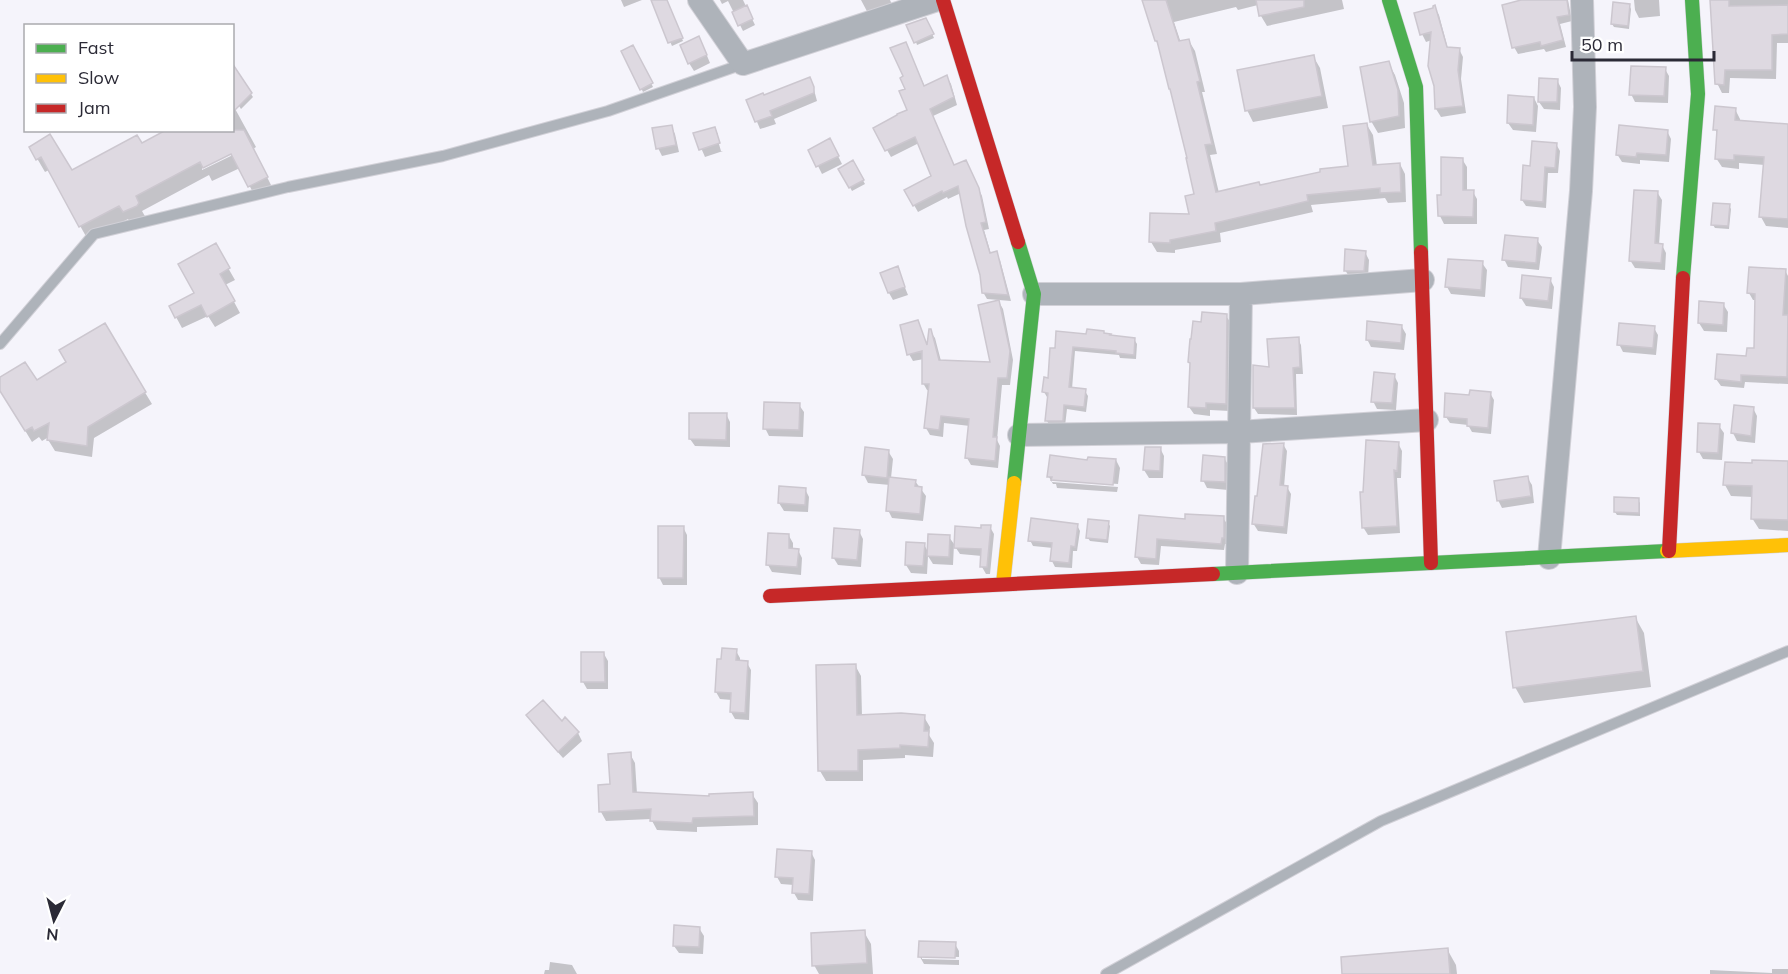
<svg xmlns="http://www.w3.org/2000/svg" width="1788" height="974" font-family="Mulish,sans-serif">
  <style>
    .shadow { fill: #0003; fill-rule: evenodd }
    .building { fill: #ded9e1; stroke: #ccc7cf; stroke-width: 1.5 }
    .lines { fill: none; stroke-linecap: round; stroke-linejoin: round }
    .lane-casing { stroke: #d1d0d7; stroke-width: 12 }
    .street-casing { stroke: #d1d0d7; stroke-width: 24 }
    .fast-casing { stroke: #d1d0d7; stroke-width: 15 }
    .slow-casing { stroke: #d1d0d7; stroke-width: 15 }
    .jam-casing { stroke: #d1d0d7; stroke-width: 15 }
    .lane { stroke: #aeb3ba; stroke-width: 10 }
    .street { stroke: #aeb3ba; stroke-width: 22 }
    .fast { stroke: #4caf50; stroke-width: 14 }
    .slow { stroke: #ffc107; stroke-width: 14 }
    .jam { stroke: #c62828; stroke-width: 14 }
  </style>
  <rect width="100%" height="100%" fill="#f5f4fb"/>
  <path class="shadow" d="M621,0H642L624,7Z
    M720,0H743L755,25L743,31L728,1L722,4Z
    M861,0H890L894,9L870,17Z
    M1144,0H1342L1344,9L1267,26L1261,16L1258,5L1238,10L1236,7L1174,22L1181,43L1189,41L1195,51L1205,92H1202L1217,154L1210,155L1219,193L1260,187L1350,167L1367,125L1373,135L1377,166L1400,164L1405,174L1406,202L1388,203L1385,198L1311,205L1313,212L1220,233L1221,242L1175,250V253L1157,252L1151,242L1191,215L1196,195L1160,48L1156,41Z
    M1537,0H1568L1572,21L1560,24L1566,47L1546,52L1544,49L1518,54L1514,47Z
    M1634,0H1659L1660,16L1639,18L1635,10Z
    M1712,0H1788V43H1777L1776,79L1730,78L1729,93H1722L1717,83Z
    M1629,5L1631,9L1629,29L1614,27L1612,24Z
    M1434,7L1439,15L1448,49H1459L1463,57L1461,79L1466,113L1441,117L1436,109L1432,40L1426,42L1422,34Z
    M672,15L683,41L672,46L659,16Z
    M927,23L934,38L917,45L916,42Z
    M703,46L710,63L694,71L689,63Z
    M633,47L653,87L643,92L623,51Z
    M909,51L925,87L947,77L951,84L957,105L933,116L955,167L969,168L982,196L989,229L984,230L991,254L996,253L1000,260L1011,301L987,299L983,292L982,275L961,193L948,199L947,197L918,212L906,191L933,177L919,143L891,157L875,129L909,111L905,77Z
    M1313,56L1320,68L1328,108L1253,122L1247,110Z
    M1388,63L1395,75L1404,103L1405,128L1378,133L1371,121Z
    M232,66L253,97L241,109L232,95Z
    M1665,69L1669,76L1668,103L1635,102L1631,94Z
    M1557,80L1561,88L1560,110L1544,109L1539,102Z
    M813,86L817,101L774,119L776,124L760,129L748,100Z
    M1534,98L1538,106L1536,132L1513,130L1508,123Z
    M233,105L256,147L253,149L274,191L257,200L240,168L212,181L209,175L142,211L146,218L132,225L128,219L88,240L49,170L45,172L31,148L71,172L142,145L232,130ZM237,150L239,152L202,170V167Z
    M1735,109L1740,119V122L1788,126V228L1766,226L1761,217L1765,165L1739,163V169L1722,167L1716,158L1718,135L1715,129Z
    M671,126L675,134L679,152L662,156L658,148Z
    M714,128L718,134H716L721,151H723L705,157L695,134Z
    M1667,131L1671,139L1669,162L1640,160V164L1622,162L1617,154Z
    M1556,144L1560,151L1558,173H1548L1546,208L1526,206L1522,200L1531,167Z
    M834,148L842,164L822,174L810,150Z
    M1462,159L1467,167V191L1473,192L1477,199V224H1444L1440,216L1442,196Z
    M853,162L865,184L852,191L840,169Z
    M1657,192L1662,200L1659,245H1662L1666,253L1665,270L1635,268L1630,260Z
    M1729,206L1731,209L1729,229L1715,228L1713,225Z
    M1537,240L1542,247L1539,270L1508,267L1504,259Z
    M215,245L235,280L225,285L240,313L215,327L208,316L182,328L176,317L196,294Z
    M1365,252L1369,260L1368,278H1350L1345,270Z
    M1482,263L1487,270L1485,297L1451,294L1447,287Z
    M897,268L908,295L893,300L889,293Z
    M1785,270L1788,276V384L1745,382L1744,388L1721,386L1716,379L1748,358L1756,350L1757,300H1753L1749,293Z
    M1523,276L1550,279L1554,287L1552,309L1526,306L1521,298Z
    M999,302L1003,309L1013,360L1010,385H1002L997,440L1000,446L998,468L971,465L967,458L970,426L944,423L943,437L930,435L926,428L930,391L927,390L923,383L924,359L913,361L909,354L917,322L929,348L930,331L935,338L941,361L992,363Z
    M1701,303L1723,304L1728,312L1727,332L1704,331L1699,323Z
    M1226,316L1231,323L1230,411L1210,410V416L1194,414L1189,407L1192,366L1189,362L1202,324Z
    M104,325L152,404L94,438L92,457L55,451L47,438L42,441L39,437L32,442L0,389V379L36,382L68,363Z
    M1402,327L1406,334L1404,350L1371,347L1367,339Z
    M1654,328L1658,335L1656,355L1623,352L1619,344Z
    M1087,335H1105L1134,339L1137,344L1136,359L1120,358L1119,355L1075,351L1072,389L1085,391L1088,396L1086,412L1067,409L1065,426H1050L1047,421L1049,398L1047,397L1044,392L1049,379L1052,349Z
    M1298,339L1301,345L1303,374H1296L1297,415L1258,414L1254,408L1271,369Z
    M1394,375L1398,383L1396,410L1377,409L1373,401Z
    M1490,393L1494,400L1491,434L1472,432L1468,425L1450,423L1446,417L1471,397Z
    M799,405L804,412L803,437L769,436L765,428Z
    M1753,408L1757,416L1755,443L1737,441L1733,433Z
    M726,414L730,422V447L695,446L690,439Z
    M1719,426L1724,433L1722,460L1703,459L1699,452Z
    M1398,443L1402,451L1401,478H1397L1400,533L1368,535L1363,527L1365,494Z
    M1283,444L1287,451L1284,487H1287L1291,494L1287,534L1258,531L1253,523L1259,498Z
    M1160,448L1164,456L1163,478H1149L1144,470Z
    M888,451L893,459L891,478L915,481L926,496L923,521L892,518L888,510L890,485L868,483L864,475Z
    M1224,458L1229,466L1228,490L1207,488L1203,480Z
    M1116,460L1120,468L1118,484L1052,479V482L1118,487L1117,492L1057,488L1056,484H1053L1049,477L1089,462Z
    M1788,463V531L1759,529L1752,518L1753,497L1731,496L1725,485Z
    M1527,477L1532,485L1534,503L1502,508L1498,500Z
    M805,489L809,497L808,512L784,511L779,503Z
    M1638,500L1640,503V516L1617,515L1615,512Z
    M1140,517L1186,521L1223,518L1228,525L1227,544H1225L1224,550L1161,546L1159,565L1141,564L1137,557Z
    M1108,523L1110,526L1108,543L1090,541L1088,538Z
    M1077,525L1080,531L1077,551H1073L1072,568L1055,567L1052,561L1053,548L1033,546L1030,540Z
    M683,527L687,535V585H663L659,577Z
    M990,527L994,534L990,574H986L982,567V556L960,554L956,548L982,529Z
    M859,531L863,539L861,567L838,565L833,557Z
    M789,536L793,543V550H798L802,558L801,575L772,572L768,565Z
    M949,537L954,544L953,565L933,564L928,556L927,574L911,573L906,565L908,543L924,544L928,552Z
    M1635,617L1644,633L1651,687L1524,703L1515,687Z
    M736,651L740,658V662L747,663L751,670L749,720L735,719L731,712L732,700L720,699L716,692L722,660Z
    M604,654L608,661V689H587L583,682Z
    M855,665L861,676L862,716L924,717L930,727L929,735L934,743L933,757L905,755V758L863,760V781H826L820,771Z
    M527,715L562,723L565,719L578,733L582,741L563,758L532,723Z
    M630,754L635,763L637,794L711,798L752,794L758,803V825L697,827V832L657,830L651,819L606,821L601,812L599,786H612Z
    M811,852L815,860L813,901L798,900L794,893V885L781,884L777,877Z
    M699,928L704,936L703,954L679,953L674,946Z
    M864,932L871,944L873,974H819L814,965Z
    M920,942L955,944L959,951V957L922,956V959L959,960V965L924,964L920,957Z
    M1447,949L1456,965L1457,974H1344Z
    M550,962L572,965L577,974H544L545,970H549Z
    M1772,969H1788V974H1710V970L1772,973Z"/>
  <path class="building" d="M651,0H667L683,38L668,43Z
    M1142,0H1166L1179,41L1189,39L1200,81L1197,82L1212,144L1205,145L1216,192L1259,182L1260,185L1320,172V169L1348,166L1343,126L1367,123L1373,165L1400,163L1401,192L1380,193V188L1307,195L1308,201L1215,223L1216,231L1170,240V243L1149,242L1150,213L1189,214L1185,196L1194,194L1186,158H1187L1170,89H1169L1157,41H1155Z
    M1256,0H1304V7L1259,16Z
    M1521,0H1567L1569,15L1557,17L1563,40L1541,46L1540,42L1512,48L1502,5Z
    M1710,0H1729V6L1788,5V34L1772,35V70H1725L1724,85L1715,84Z
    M1613,2L1630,4L1628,26L1611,24Z
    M747,5L753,19L738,26L732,12Z
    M1435,5L1447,47L1460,48L1458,70L1463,106L1435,109L1434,86L1428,66L1431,32L1420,35L1414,13L1433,8V6Z
    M926,18L934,34L914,43L906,25Z
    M699,36L707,55L688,64L680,45Z
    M906,42L924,86L947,75L954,97L930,109L954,165L966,160L979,188L986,222L981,223L990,253L997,251L1008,295L982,293L980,275L966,226L958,186L943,193L942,191L913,206L904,190L931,176L915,137L885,151L873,128L897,115V114L907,110L899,91L905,89L900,78L903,76L890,48Z
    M633,45L653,83L640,90L621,51Z
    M1314,55L1322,96L1245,111L1237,70Z
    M1389,61L1398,90L1399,116L1370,122L1360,67Z
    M232,63L252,93L232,113Z
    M1631,66L1666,67L1664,96L1629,95Z
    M810,77L814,87V93L770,111L772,116L755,122L746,100L763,93L764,95Z
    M1539,78L1558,79L1557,102H1538Z
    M1508,95L1534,97L1533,125L1507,123Z
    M1715,106L1736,108L1735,120L1788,124V219L1759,217L1764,157L1734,155V160L1715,159L1717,130H1713Z
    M672,125L676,145L656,149L652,128Z
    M1619,125L1668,130L1666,155L1637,153L1636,157L1616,155Z
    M715,127L720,143L699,150L693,133Z
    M166,130H244L268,177L248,187L231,154L203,168L200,162L136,196L139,203L137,206L123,212L119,206L79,227L41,157L36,160L29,147L50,134L72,170L137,135L142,143Z
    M830,138L839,156L816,167L808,150Z
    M1532,141L1557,143L1555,168L1545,167L1543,202L1521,200L1523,165L1530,166Z
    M1441,157L1463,158V190H1474L1473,217L1438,216L1437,195H1441Z
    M853,160L864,180L849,188L838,169Z
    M1634,190L1658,191L1655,243L1663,244L1661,263L1629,261Z
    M1713,203L1730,204L1728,226L1711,225Z
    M1505,235L1538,238L1536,263L1502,260Z
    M216,243L230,268L220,274L235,301L207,317L201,305L175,318L169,306L194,293L178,264Z
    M1345,249L1366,251L1364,271H1344Z
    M1448,259L1483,261L1481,290L1445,287Z
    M898,266L905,287L888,293L880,273Z
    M1749,267L1786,269L1783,315H1788L1787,377L1741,375V382L1715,379L1717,354L1746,356L1747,348H1754L1755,294L1747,293Z
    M1522,275L1551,278L1548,301L1520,298Z
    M999,300L1010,351L1007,378H998L993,437H997L995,461L965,458L969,419L941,416L939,430L924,428L929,384H922V351L907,355L900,325L918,320L927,345L929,329H931L939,360L990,362L978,305Z
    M1699,301L1724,303L1723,325L1698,323Z
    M1202,312L1227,314L1226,404L1206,403V408L1188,407L1190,363L1188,362L1190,339H1191L1193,321L1201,322Z
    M1367,321L1402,325L1401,343L1366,340Z
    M105,323L146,392L88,427L87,446L47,440L49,423L34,431L32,427L25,431L0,391V377L25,362L37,380L66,362L59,350Z
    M1619,323L1655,326L1653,348L1617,345Z
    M1087,329L1104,331V333L1111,334L1110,335L1135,338L1134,355L1116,353V351L1073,347L1069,387L1086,389L1084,407L1064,405L1063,421H1045L1048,393L1042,392L1044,377L1048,378L1050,348H1055L1056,331L1086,334Z
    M1299,337L1300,367L1293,368L1295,408H1253V365L1269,367L1267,339Z
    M1374,372L1395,374L1392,403L1371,402Z
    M1470,390L1491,392L1488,428L1467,426V419L1444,417L1445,393L1469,395Z
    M764,402L800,403L799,430L763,429Z
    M1734,405L1754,407L1751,436L1731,433Z
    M689,413H727L726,440L689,439Z
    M1698,423L1720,424L1718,453L1697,452Z
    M1366,440L1399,442L1397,471L1394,470L1397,526L1362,528L1360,492H1363Z
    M1284,443L1280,485L1288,486L1284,527L1252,524L1255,496H1257L1263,444Z
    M865,447L889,450L887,478L862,475Z
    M1145,447H1161L1160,471L1143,470Z
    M1050,455L1087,460L1088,457L1116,459L1113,485L1051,480L1052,477H1047Z
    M1203,455L1225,457V482L1201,481Z
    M1752,460L1788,461V520L1751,519L1752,486L1723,485L1725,462L1752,463Z
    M1528,476L1531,496L1497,501L1494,481Z
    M889,477L916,480L915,486L922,487L920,514L886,511Z
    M779,486L806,488L805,505L778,503Z
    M1614,497L1639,498V513L1614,512Z
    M1185,514L1224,516V538H1222L1221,544L1157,539L1156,559L1135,557L1139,515L1185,519Z
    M1031,518L1078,524L1075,547L1071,546L1069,563L1050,561L1052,543L1028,541Z
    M1088,519L1109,521L1107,540L1086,538Z
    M981,525H991L987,567H980L981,549L954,548L955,526L981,528Z
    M658,526H684L683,578H658Z
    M834,528L860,530L857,560L832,558Z
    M768,533L789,534V548L799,549L797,567L766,565Z
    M928,534L950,535L949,557L927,556Z
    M906,542L925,543L923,566L905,565Z
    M1636,616L1643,671L1513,688L1506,632Z
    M722,648L737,649L736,660L748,661L745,713L730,712L731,693L715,692L717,659H721Z
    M581,652H604L605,682H581Z
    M856,664L857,715L901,713L925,715L924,731H929L928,747L900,745V748L858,750V771H818L816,665Z
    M543,700L562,721L565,717L579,732L558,752L526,715Z
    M631,752L633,792L709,796V794L753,792L754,816L693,818L692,823L650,821L651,809L599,812L598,785L610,784L608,754Z
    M777,849L812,851L809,894L792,893L793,878L775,877Z
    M674,925L700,927L699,947L673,946Z
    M865,930L867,963L812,966L811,933Z
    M919,941L956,942L955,958L918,957Z
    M1448,948L1450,974H1342L1341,957Z"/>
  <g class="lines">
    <g class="lane-casing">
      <path id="lane" d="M0,344L94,234L288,187L443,156L608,111L743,64
        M1106,974L1381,821L1788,651"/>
    </g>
    <g class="street-casing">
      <path id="street" d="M699,0L743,64L937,0
        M1034,294H1241L1423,280
        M1019,435L1239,432L1427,420
        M1549,558L1581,191L1585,107L1582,0
        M1237,573L1241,294"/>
    </g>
    <g class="fast-casing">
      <path id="fast" d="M1389,0L1416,87L1421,252
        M1683,278L1698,94L1692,0
        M1014,483L1034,294L1018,242
        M1213,574L1667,551"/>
    </g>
    <g class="slow-casing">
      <path id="slow" d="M1667,551L1788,545
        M1003,584L1014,483"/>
    </g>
    <g class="jam-casing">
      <path id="jam" d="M943,0L1018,242
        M1421,252L1431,563
        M1669,551L1683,278
        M770,596L1213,574"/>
    </g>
    <use href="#lane" class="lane"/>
    <use href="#street" class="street"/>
    <use href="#fast" class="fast"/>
    <use href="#slow" class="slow"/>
    <use href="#jam" class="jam"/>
  </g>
  <rect x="24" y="24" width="210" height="108" fill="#ffffff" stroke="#aaaaaf" stroke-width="1.5"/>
  <rect x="36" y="44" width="30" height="9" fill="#4caf50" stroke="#aaaaaf" stroke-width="1.5"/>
  <text x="78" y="54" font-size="18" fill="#2b2a36">Fast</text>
  <rect x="36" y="74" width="30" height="9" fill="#ffc107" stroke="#aaaaaf" stroke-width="1.5"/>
  <text x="78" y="84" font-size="18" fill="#2b2a36">Slow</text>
  <rect x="36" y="104" width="30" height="9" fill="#c62828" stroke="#aaaaaf" stroke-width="1.5"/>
  <text x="78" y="114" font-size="18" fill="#2b2a36">Jam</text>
  <g transform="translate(54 920) rotate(186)" stroke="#ffffff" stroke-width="4.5" paint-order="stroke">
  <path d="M0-4.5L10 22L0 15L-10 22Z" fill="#2b2a36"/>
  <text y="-9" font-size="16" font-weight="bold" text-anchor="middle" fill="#2b2a36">N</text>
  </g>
  <path d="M1572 51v9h142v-9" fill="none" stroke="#2b2a36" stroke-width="3"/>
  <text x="1581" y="51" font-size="18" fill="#2b2a36" stroke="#ffffff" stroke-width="4.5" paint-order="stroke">50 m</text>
</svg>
